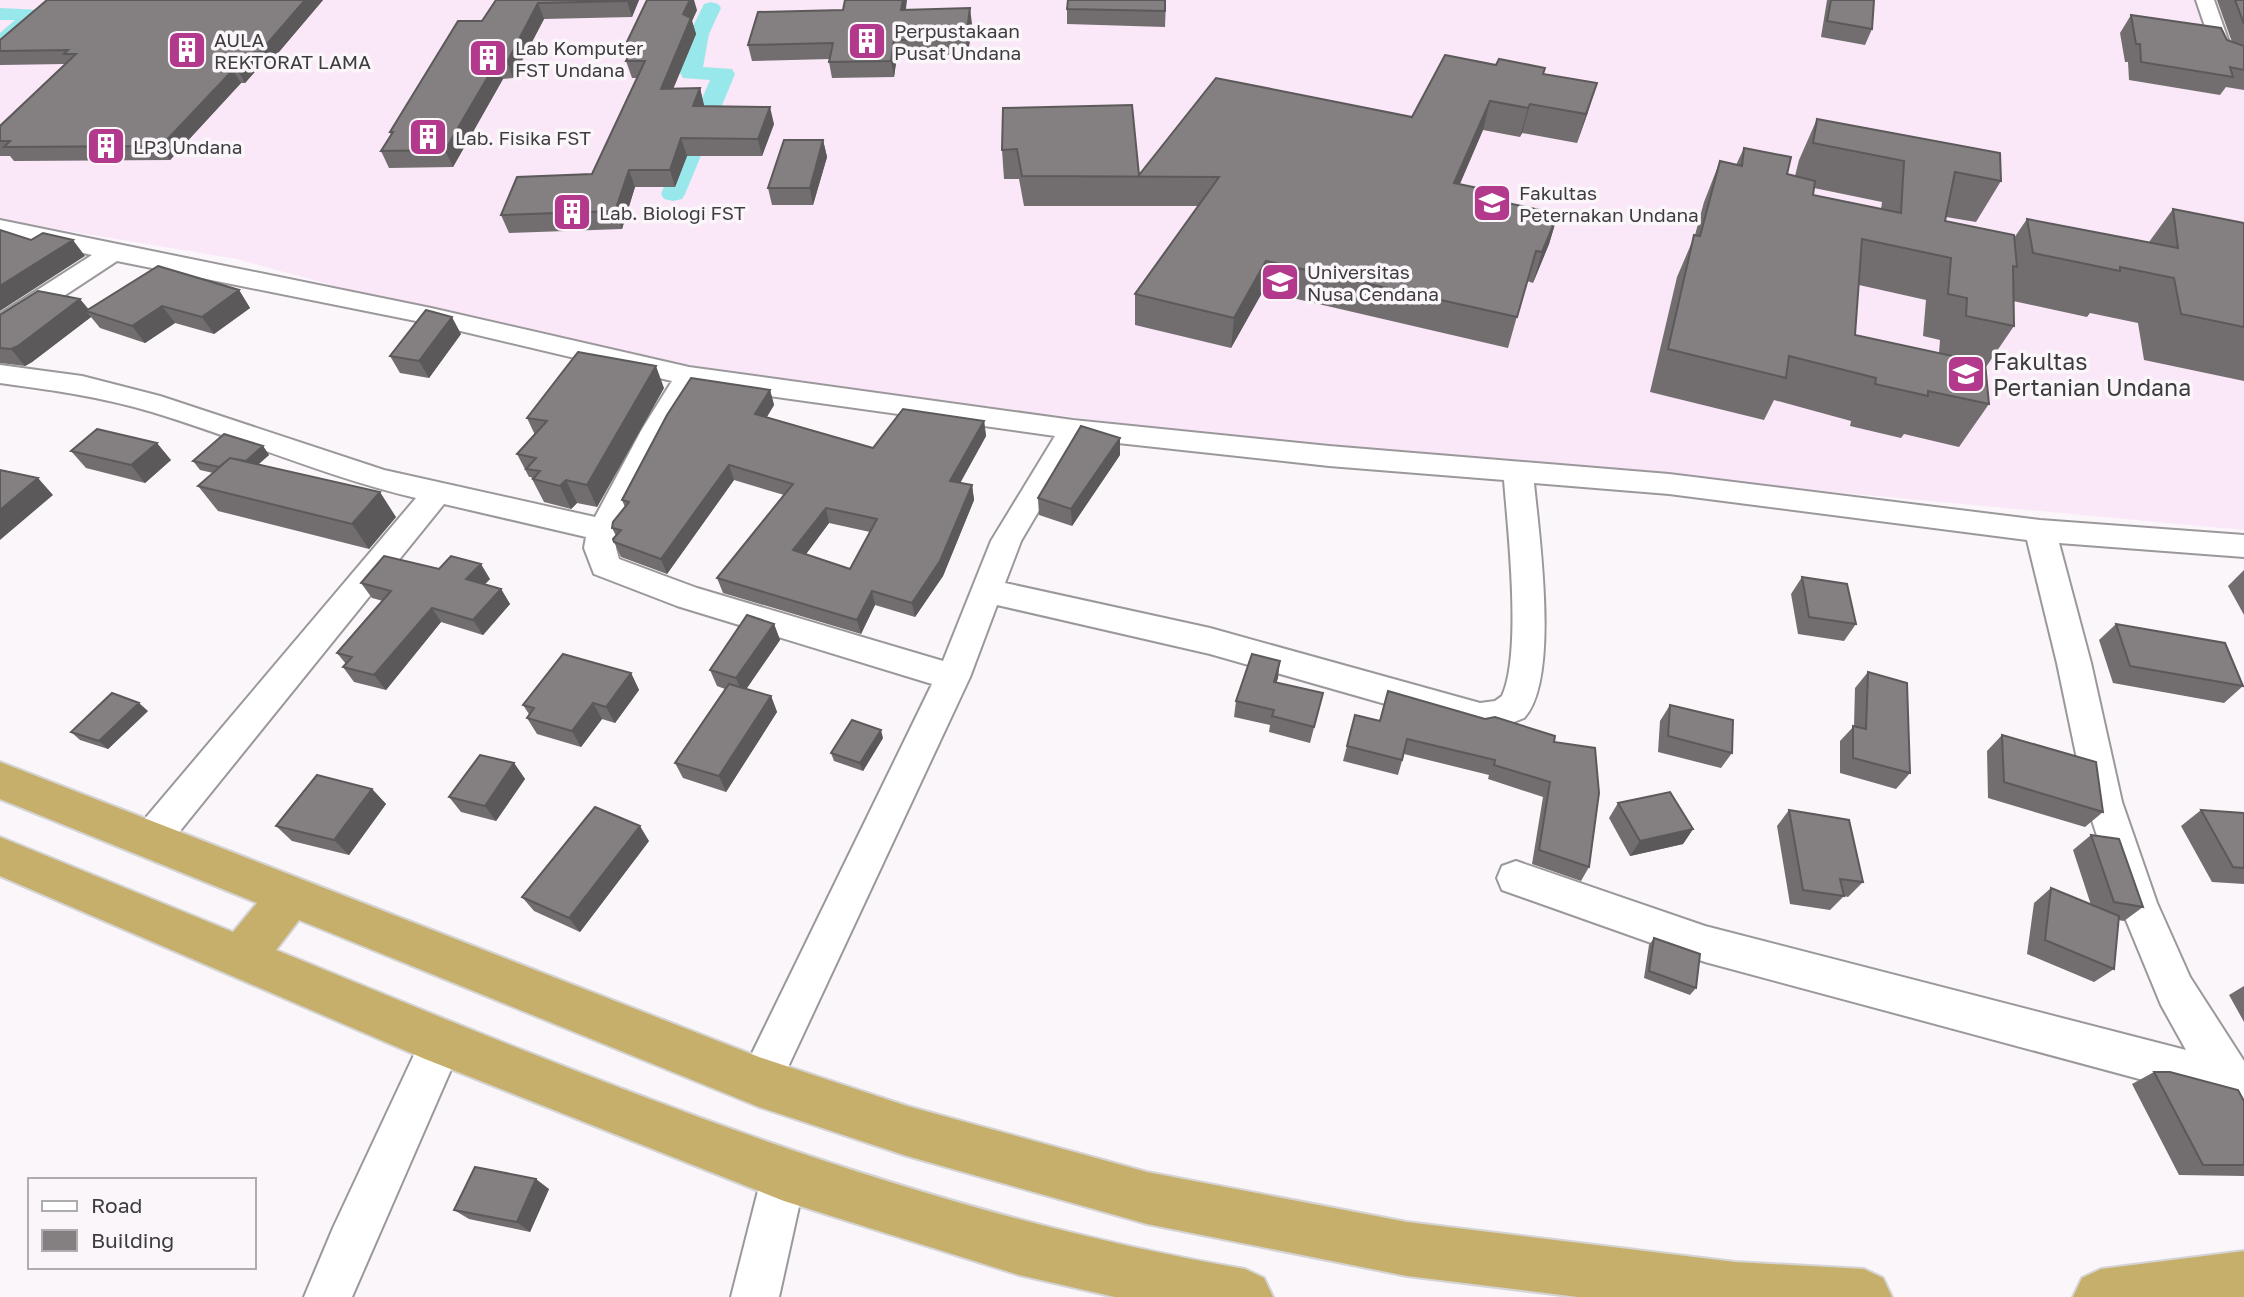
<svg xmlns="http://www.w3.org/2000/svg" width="2244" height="1297" font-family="'Golos Text',sans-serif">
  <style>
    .education { fill: #fae7f7 }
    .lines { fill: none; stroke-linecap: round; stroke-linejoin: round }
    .canal { fill: #98e7ea; fill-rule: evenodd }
    .street-casing { stroke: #9b989c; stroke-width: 4 }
    .highway-casing { stroke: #d5d4d5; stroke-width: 4 }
    .street { fill: #fff; fill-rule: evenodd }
    .highway { fill: #c6ae6b; fill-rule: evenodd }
    .wall { fill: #726d6f; fill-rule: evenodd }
    .shaded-wall { fill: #5c595a }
    .building { fill: #847f81; stroke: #5c595a; stroke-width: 2; fill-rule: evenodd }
    .labels { text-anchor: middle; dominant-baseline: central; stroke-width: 7; stroke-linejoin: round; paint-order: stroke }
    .far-poi-label { font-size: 19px; fill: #3e3c3e; stroke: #faf6fa; text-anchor: start }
    .poi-label { font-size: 23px; fill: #3e3c3e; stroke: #faf6fa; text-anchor: start }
  </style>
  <rect width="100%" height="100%" fill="#faf6fa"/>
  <path class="education" d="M0,0H2244V530L1198,433L811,384L530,339L237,259L8,221L0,219Z"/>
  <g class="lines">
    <path class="canal" d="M711,2L718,4L721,8L709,34L703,67L732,69L735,74L685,194L682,199L673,201L664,199L661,194L710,80L683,78L680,73L689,34L704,4Z
      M0,8L41,10L44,14L7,48L0,50V33L15,20H0Z"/>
    <g class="street-casing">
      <path id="street" d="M2196,0H2214L2231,48L2244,53V66L2215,56Z
        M0,220L431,308L689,367L1073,420L1329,446L1669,474L2040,520L2244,535V557L2059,543L2091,663L2122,802L2157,903L2190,977L2244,1061V1112L2240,1114L2225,1107L2221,1101L1705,962L1502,890L1497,878L1502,866L1516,861L1705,926L2186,1050L2161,1005L2119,903L2086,802L2057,663L2027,540L1669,494L1534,483C1539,535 1560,680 1524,718L1499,728L1480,731L1210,654L997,605L970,677L774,1097L759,1103L744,1097L738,1082L932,684L677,606L594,574L584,548L586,537L444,504L163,852L150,856L137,852L131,840L137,828L416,498C326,477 241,439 152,412C102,397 52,390 0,383V365L82,376L160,396L384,470L595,517L642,429L672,381L431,324L117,261L9,332L0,334V314L92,255L0,234ZM697,386L1055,436L991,541L943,661L697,588L619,559L616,548L618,530L670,429ZM1081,439L1329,466L1504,480C1508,531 1522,653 1502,696L1495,701L1480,703L1210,628L1005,583L1021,541Z
        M442,1021L457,1027L463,1042L352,1297H304L333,1228L427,1027Z
        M784,1153L800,1159L806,1175L779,1297H731L762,1175L768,1159Z"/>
    </g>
    <g class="highway-casing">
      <path id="highway" d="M0,762L759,1057L907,1106L1147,1172L1407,1222L1735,1262L1864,1269L1883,1278L1892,1297H1578L1407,1276L1147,1224L907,1156L759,1107L299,920L276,950C590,1079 908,1211 1245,1269L1264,1278L1273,1297H1115L1019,1275L784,1201L425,1059L0,876V837L233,932L257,903L0,799Z
        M2244,1251V1297H2073L2082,1278L2101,1269Z"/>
    </g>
    <use href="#street" class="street"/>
    <use href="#highway" class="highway"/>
  </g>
  <path class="wall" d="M323,0L267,66H260L245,83H241L170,160L14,161L10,156H0V126L65,64L0,65V40Z
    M496,0H639L632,17L544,19L513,78L503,79L453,167L389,168L381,151L391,135L390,132L482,21Z
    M1166,0L1165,27L1067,24V9Z
    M1827,0H1874L1872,29L1865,45L1821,37Z
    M2217,0H2244V90L2226,87L2220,95L2129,80L2128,62H2125L2120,33L2131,15L2232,42Z
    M906,9L972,24L968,54L897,56L894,77L832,78L829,62L830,59L752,61L748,45Z
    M697,10L692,21L696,34L673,89L700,88L704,106L774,124L762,156H687L675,187H635L622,229L509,233L501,215L592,174L637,78H632L626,61L627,59L624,48Z
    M1496,65L1545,68L1543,74L1588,112L1577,143L1522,133L1520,137L1483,130L1460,184L1497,192L1495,200L1558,214L1549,244L1533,283L1527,281L1508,348L1263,291L1231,348L1135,325V294L1198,206H1024L1019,179H1004L1002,150L1003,108L1139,175L1412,117Z
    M1817,119L2001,181L1976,222L1946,217L1945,221L2014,238L2027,219L2149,242L2173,209L2244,223V381L2144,360L2138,323L2090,313L2087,317L2013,301L2014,326L1986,367L1989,404L1959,447L1904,434L1901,438L1850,426L1851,421L1774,400L1764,420L1650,392L1677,277L1695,235L1704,202L1720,161L1736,165L1744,148L1787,174L1795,176L1799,160ZM1814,188L1882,202L1881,209L1813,195ZM1859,285L1926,300L1923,336L1940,340L1939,353L1855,335Z
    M823,140L827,157L813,205H772L768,188Z
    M239,290L250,308L214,334L175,323L145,343L100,328L91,317L32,362L25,366L0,363V315L88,310Z
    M461,334L429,378L400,373L390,356Z
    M664,388L597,507L577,503L571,509L544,502L531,477H529L517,454L535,435L527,418Z
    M770,390L774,405L767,417L873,448L984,421L986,436L960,483L972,485L974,500L943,576L915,617L875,605L861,634L723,593L717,578L784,495L734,480L667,574L621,557L614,542L616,536L612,528L625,507L622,500ZM829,523L870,532L850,569L806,554Z
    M263,446L269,455L258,464L396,517L369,549L218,511L198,486L213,473L200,470L193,461Z
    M71,451L171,460L145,483L86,468Z
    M1120,455L1072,526L1039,515L1038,498Z
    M439,569L490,579L485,584L501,589L510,604L483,635L441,622L386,690L354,682L343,667L346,664L337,653L383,601L372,598L361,583Z
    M2244,570V615L2228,586Z
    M1802,577L1856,624L1844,641L1798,634L1791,594Z
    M774,624L780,640L746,689L771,696L777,712L726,792L683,778L675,763L725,689L717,686L710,670Z
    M2116,624L2243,686L2224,703L2113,683L2099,640Z
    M1868,672L1910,773L1896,789L1840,773V741L1854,726L1855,688Z
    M631,673L639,690L615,723L602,719L581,747L537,734L527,718L529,714L523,705Z
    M1278,678L1276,683L1323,693L1310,743L1269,732L1270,725L1234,717L1236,701Z
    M1388,691L1554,742L1589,867L1581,881L1532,864L1543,797L1488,779L1489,775L1404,754L1398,775L1343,761L1355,715L1380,721Z
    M1670,705L1732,753L1721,768L1658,752L1660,721Z
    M148,711L108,749L80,740L71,732Z
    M2002,735L2103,812L2085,827L1988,798L1987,751Z
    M883,738L863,771L834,761L831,753Z
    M514,763L525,779L496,821L461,812L449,797Z
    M372,789L386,804L349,855L292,841L276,826Z
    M1618,803L1693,829L1683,844L1630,856L1609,818Z
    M1789,810L1863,882L1848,897L1844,896L1830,910L1790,904L1777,826Z
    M2201,810L2244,813V884L2212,882L2181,826Z
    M2091,835L2143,907L2124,921L2118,920L2114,969L2094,982L2027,954L2034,903L2051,888L2091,905L2073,850Z
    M649,841L580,932L534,911L522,897Z
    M1654,938L1696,988L1690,995L1644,978L1649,945Z
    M2244,986V1022L2229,995Z
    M2154,1072L2244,1101V1176L2179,1175L2132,1084Z
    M549,1189L530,1232L469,1219L454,1210Z"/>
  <path class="shaded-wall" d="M305,0H323L267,66L260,52Z
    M628,0H639L632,17L627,1Z
    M690,0H694L697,10L692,21L696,34L666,106L661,89L683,14Z
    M903,0H907L904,25L901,10Z
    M538,3L544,19L513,78L507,62Z
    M970,8L972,24L968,54L966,38Z
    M894,40L897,56L894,77L891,61Z
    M252,53L260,66L245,83L237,69Z
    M496,63L503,79L453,167L445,150Z
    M233,70L241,83L170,160L161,146Z
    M1597,83L1588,112L1577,143L1586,114Z
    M700,88L704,105L698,123L693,106Z
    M1490,101L1483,130L1447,213L1454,183Z
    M1530,104L1522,133L1520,137L1528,108Z
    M770,107L774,124L762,156L758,139Z
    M681,138L687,156L675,187L670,170Z
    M823,140L827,157L813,205L810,188Z
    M629,170L635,187L622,229L615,211Z
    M1558,214L1549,244L1533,283L1542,252Z
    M73,240L85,256L0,311V286Z
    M1266,261L1263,291L1231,348L1234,318Z
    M239,290L250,308L214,334L202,317Z
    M80,299L91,312L86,311L91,317L32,362L25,366L11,349Z
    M162,306L175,323L145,343L132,326Z
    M452,317L461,334L429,378L419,361Z
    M656,366L664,388L597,507L587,485Z
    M770,390L774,405L759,429L755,414Z
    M984,421L986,436L953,496L950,481Z
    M1120,438V455L1072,526L1071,509Z
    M157,443L171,460L145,483L131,465Z
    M263,446L269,455L241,480L234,471Z
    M729,465L734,480L667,574L661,559Z
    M38,478L53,495L0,540V510Z
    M566,480L577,503L571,509L560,486Z
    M972,485L974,500L943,576L915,617L912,603Z
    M380,492L396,517L369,549L352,524Z
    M826,508L829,523L798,565L793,550Z
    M481,564L490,579L475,594L466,579Z
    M501,589L510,604L483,635L473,620Z
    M872,591L875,605L861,634L857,620Z
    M432,608L441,622L386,690L374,675Z
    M774,624L780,640L743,694L736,678Z
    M1280,661L1278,678L1271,698L1274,682Z
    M631,673L639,690L615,723L606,707Z
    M771,696L777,712L726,792L719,776Z
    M139,703L148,711L108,749L99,741Z
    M593,703L602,719L581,747L572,731Z
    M881,730L883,738L863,771L860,763Z
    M514,763L525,779L496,821L485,806Z
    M372,789L386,804L349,855L334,840Z
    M640,826L649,841L580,932L569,918Z
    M1693,829L1683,844L1630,856L1640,841Z
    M536,1179L549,1189L530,1232L517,1222Z"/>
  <path class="building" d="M47,0H305L260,52L252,53L237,69L233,70L161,146L4,147L10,141H0V126L76,54H64L68,50L0,51V40Z
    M496,0H628L627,1L538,3L507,62L496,63L445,150L381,151L393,132H390L458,21H482Z
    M647,0H690L683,14L691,18L661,89L700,88L693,106L770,107L758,139L681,138L670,170H629L615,211L501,215L517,177L592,174L645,61H626L633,48H624Z
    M845,0H903L901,10L970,8L966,38L894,40L891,61L829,62L833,43L748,45L758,12L843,10Z
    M1068,0H1165V11L1067,9Z
    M1831,0H1874L1872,29L1827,21Z
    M2235,0H2244V24Z
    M2131,15L2221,28L2227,40L2244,46V70L2230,67L2233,77L2141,62L2140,44H2136Z
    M1445,55L1496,65L1499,59L1545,68L1543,74L1597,83L1586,114L1530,104L1528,108L1490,101L1454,183L1497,192L1494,200L1558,214L1542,252L1536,251L1517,317L1266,261L1234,318L1135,294L1219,177L1022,176L1017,149L1002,150L1003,108L1132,105L1139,175L1216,78L1412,117Z
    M1817,119L2000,153L2001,181L1955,172L1945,221L2014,235L2017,267L2013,266L2014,326L1966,316L1967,298L1948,294L1951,258L1862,239L1855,335L1985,363L1989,404L1928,391V396L1875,384L1876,378L1789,356L1786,378L1668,349L1694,235L1700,236L1720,161L1742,166L1744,148L1791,157L1787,174L1815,181L1813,195L1901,213L1904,161L1813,143Z
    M784,140H823L810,188H768Z
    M2173,209L2244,223V327L2181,314L2174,278L2120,267V271L2033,253L2027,219L2178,248Z
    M0,230L31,240L43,233L73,240L0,286Z
    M158,266L239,290L202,317L162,306L132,326L86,311Z
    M38,291L80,299L18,346L11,349L0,348V315Z
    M426,310L452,317L419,361L390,356Z
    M578,352L656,366L587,485L566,480L560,486L533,479L540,471L526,469L536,458L517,454L547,421L527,418Z
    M691,378L770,390L755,414L873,448L903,409L984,421L950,481L972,485L940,561L912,603L872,591L857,620L717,578L793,484L729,465L661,559L614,542L613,539L621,530L612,528L613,522L629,502L622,500L667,415ZM826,508L877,519L850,569L793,550Z
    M1081,426L1120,438L1071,509L1038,498Z
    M97,429L157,443L131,465L71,451Z
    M224,434L263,446L246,461L230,458L219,467L193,461Z
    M230,458L380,492L352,524L198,486Z
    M0,470L38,478L0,510Z
    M384,556L439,569L451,556L481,564L466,579L501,589L473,620L432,608L374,675L343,667L352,657L337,653L391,591L361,583Z
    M1802,577L1847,584L1856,624L1809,617Z
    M747,615L774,624L736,678L710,670Z
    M2116,624L2225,643L2243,686L2130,666Z
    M563,654L631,673L606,707L593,703L572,731L527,718L534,708L523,705Z
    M1252,654L1280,661L1274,682L1323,693L1314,727L1272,716L1274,710L1236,701Z
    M1868,672L1907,683L1910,773L1853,758V726L1866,729Z
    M729,684L771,696L719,776L675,763Z
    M1388,691L1485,719L1495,717L1555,736L1554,742L1595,748L1599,793L1589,867L1539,850L1550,782L1494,765L1495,760L1407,739L1402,760L1347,746L1355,715L1380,721Z
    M112,693L139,703L99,741L71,732Z
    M1670,705L1733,720L1732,753L1668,736Z
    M852,720L881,730L860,763L831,753Z
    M2002,735L2096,762L2103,812L2004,782Z
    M480,755L514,763L485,806L449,797Z
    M317,775L372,789L334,840L276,826Z
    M1670,792L1693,829L1640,841L1618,803Z
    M595,807L640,826L569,918L522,897Z
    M1789,810L1849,820L1863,882L1840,879L1844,896L1803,890Z
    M2201,810L2244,813V868L2233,867Z
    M2091,835L2119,839L2143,907L2114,902Z
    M2051,888L2119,916L2114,969L2045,940Z
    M1654,938L1700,954L1696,988L1649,971Z
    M2154,1072H2170L2238,1090L2244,1101V1165H2203Z
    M475,1167L536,1179L517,1222L454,1210Z"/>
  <defs>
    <g id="building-square" transform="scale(2.0125)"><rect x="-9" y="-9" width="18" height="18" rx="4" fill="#b3398c" stroke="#faf6fa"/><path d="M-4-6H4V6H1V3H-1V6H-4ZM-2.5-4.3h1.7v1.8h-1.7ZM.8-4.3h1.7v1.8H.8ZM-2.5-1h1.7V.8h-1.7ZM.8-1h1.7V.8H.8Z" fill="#fff"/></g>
    <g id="university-square" transform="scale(2.0125)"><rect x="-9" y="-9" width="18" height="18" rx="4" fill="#b3398c" stroke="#faf6fa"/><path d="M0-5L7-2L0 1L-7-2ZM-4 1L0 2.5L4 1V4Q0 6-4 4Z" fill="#fff"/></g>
  </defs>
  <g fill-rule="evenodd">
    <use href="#building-square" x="867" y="41"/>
    <use href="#building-square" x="187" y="50"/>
    <use href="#building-square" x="488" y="58"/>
    <use href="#building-square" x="428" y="137"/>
    <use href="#building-square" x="106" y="146"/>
    <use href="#university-square" x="1492" y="203"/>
    <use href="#building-square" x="572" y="212"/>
    <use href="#university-square" x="1280" y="282"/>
    <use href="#university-square" x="1966" y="374"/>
  </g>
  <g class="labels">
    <g class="far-poi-label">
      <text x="894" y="30">Perpustakaan<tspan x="894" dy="22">Pusat Undana</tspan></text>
      <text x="214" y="39">AULA<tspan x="214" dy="22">REKTORAT LAMA</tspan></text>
      <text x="515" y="47">Lab Komputer<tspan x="515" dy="22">FST Undana</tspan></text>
      <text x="455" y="137">Lab. Fisika FST</text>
      <text x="133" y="146">LP3 Undana</text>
      <text x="1519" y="192">Fakultas<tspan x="1519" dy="22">Peternakan Undana</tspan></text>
      <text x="599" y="212">Lab. Biologi FST</text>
      <text x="1307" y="271">Universitas<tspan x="1307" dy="22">Nusa Cendana</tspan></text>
    </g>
    <g class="poi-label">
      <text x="1993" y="361">Fakultas<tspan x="1993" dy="26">Pertanian Undana</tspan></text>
    </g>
  </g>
  <rect x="28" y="1178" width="228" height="91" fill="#faf6fa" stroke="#afacaf" stroke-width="2"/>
  <rect x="42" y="1201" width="35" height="10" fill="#ffffff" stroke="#afacaf" stroke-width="2"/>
  <text x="91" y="1213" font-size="21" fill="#3e3c3e">Road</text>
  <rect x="42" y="1230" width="35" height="21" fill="#847f81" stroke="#afacaf" stroke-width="2"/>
  <text x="91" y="1248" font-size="21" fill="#3e3c3e">Building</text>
</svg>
